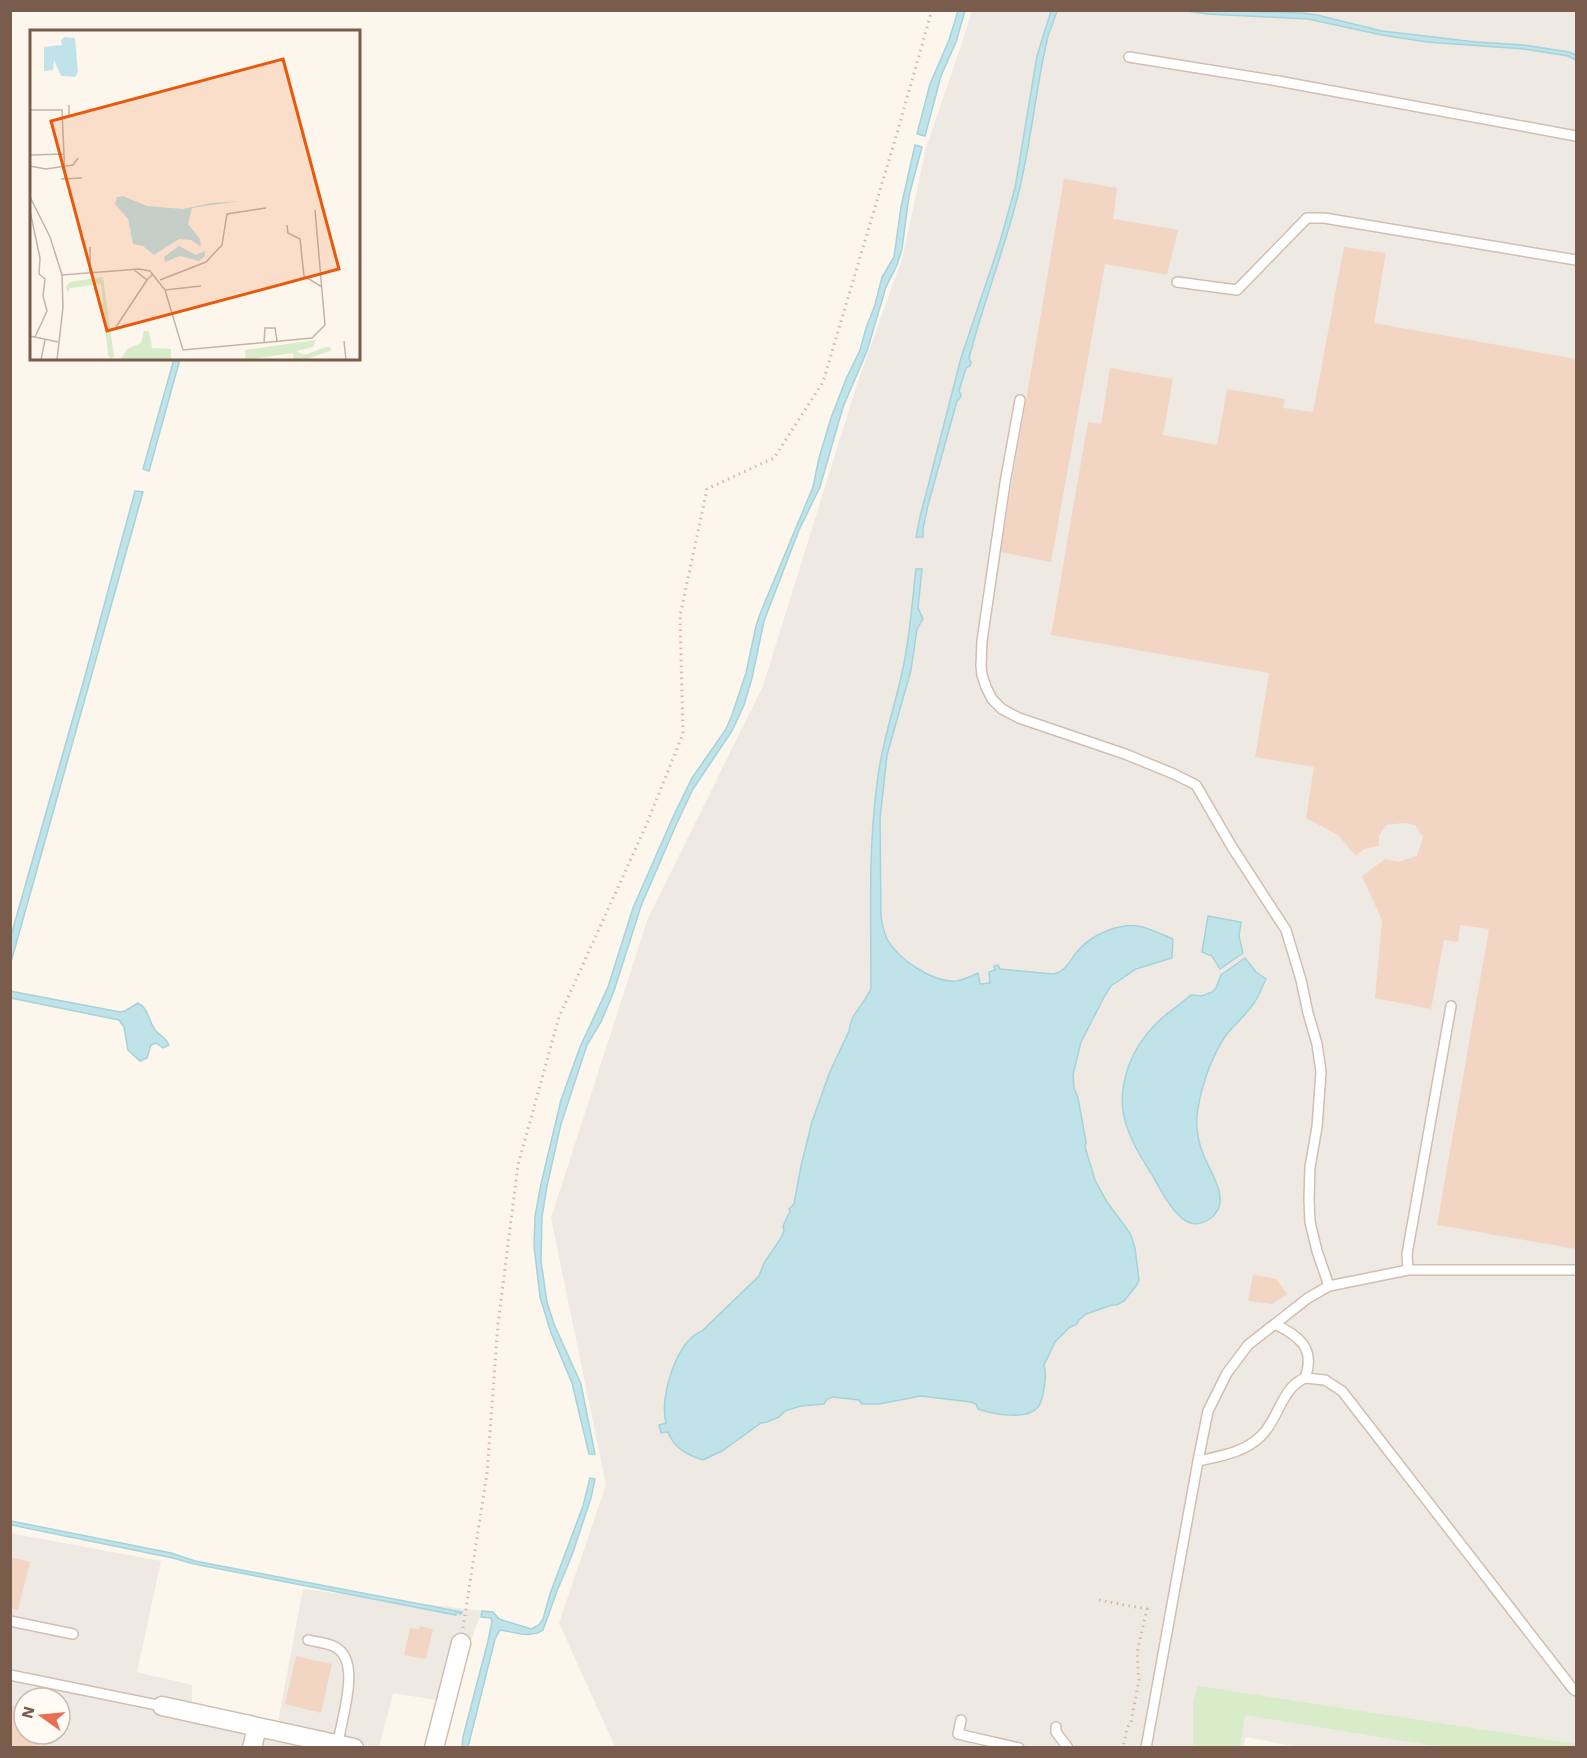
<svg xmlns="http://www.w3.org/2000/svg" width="1587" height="1758" font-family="'Work Sans',sans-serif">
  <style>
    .industrial { fill: #efe9e4; fill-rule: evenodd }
    .green { fill: #d8ecc9 }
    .water { fill: #bfe3e8; stroke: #a5d3da; stroke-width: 1.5 }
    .building { fill: #f3d5c3 }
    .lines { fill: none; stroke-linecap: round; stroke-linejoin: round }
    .service-casing { stroke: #d1beb0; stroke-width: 12 }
    .minor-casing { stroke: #d1beb0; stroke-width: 21 }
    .path { stroke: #d9b8a5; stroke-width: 3; stroke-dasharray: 1.5 4.5; stroke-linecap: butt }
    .service { stroke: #fff; stroke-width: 9 }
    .minor { stroke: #fff; stroke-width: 18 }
    .inset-road { fill: none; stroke: #c5b3a7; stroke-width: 1.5 }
    .view { fill: #e8590c; fill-opacity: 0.15; stroke: #e8590c; stroke-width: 3 }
    .inset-edge { fill: none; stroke: #7a5c4d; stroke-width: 3 }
  </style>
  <rect width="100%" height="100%" fill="#fdf6ec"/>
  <path class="industrial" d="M972,11H1576V1747L1303,1748L1246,1737L1243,1748L615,1747L559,1623L606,1485L551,1218L648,918L763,686L856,387L903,256L926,148L961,46Z
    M10,1533L161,1561L137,1672L192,1685V1705L278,1721L303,1589L482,1611L466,1653L454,1703L393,1693L379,1747H11ZM24,1698H60V1734H24Z"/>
  <path class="green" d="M1198,1686L1576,1744V1747H1441L1245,1715L1240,1747H1193V1703Z"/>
  <path class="water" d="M1215,10L1302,13L1317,15L1382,31L1476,42L1524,45L1569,52L1576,55V60L1568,56L1524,49L1427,42L1382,35L1308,19L1207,14L1187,11Z
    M958,11H965L956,42L941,76L925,136L917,134L930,84L949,40Z
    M1051,11H1057L1048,36L1043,59C1034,105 1029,154 1017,199C1003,253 983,304 969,358L971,362L970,366L966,368L959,391L961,395L960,398L957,401L928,505L923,529V537H916L920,517L961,358L999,245L1015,188L1037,56Z
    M915,145L922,147L909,196L902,249L897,265L886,287L867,351L843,407L820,487L799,530L764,621L752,678L744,705L732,731L693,789L676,825L641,906L614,991L601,1022L587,1045L561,1124L547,1186L542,1217L541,1261L547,1302L554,1324L581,1384L595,1454H589L572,1383L551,1333L540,1297L534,1246L535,1216L541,1184L561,1100L580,1047L608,987L633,908L673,817L692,778L726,729L732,715L746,673L756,626L760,614L813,487L819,458L831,418L846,379L860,350L866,328L875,305L882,277L894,257L901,207Z
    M174,359H180L149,471L143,469Z
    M135,491L143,492L11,962V937L14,925L85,676Z
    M916,569H922L918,608L923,619L917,629L911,670L887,755L880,819L881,916C882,924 884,932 887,939C898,959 933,983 956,981C964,980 972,976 978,973L980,984L990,983L989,972L995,970L994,966L998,965L1000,969L1053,974C1065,972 1069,962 1076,953C1090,935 1121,921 1143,927C1153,930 1163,935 1173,939L1172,958L1136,969L1111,986L1104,997L1081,1042L1073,1075L1074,1088L1078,1098L1086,1142L1085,1147L1095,1180L1107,1202L1130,1233L1135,1248L1139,1280L1136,1286L1124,1301L1117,1305H1112L1086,1314L1079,1320L1076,1325L1070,1327L1055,1342L1044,1365C1047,1374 1045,1380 1044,1389C1043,1395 1042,1402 1038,1407C1027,1421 993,1414 978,1409L976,1404L971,1402L921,1396L879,1404H862L859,1400L833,1397L827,1399L824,1404L801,1406L785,1411L779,1417L767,1422L761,1423L722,1451L703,1460C687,1455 674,1448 668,1432L661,1433L659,1425L666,1423C659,1399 676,1340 702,1331L759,1276L764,1263L781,1238L784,1231L783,1226L790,1211L789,1209L794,1204L801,1166L812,1122L829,1074L849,1031C850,1014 865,1004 871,988C871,920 868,851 877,784C881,744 895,707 903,668C910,636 912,602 916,569Z
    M1208,916L1241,922L1239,936L1243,953L1220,969L1212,956L1202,952Z
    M1245,958L1256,972L1266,979C1262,987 1259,996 1254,1003C1245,1016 1233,1026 1224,1038C1210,1060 1200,1090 1197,1115C1196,1127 1198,1140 1202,1151C1207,1167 1228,1194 1217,1211C1211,1222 1196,1227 1186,1221C1172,1213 1159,1187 1151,1173C1139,1155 1126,1133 1123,1111C1119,1082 1132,1049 1152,1028C1163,1015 1178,1006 1191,995L1202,996L1212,992L1216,988L1221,975Z
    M10,991L120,1012L125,1011L138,1003C151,1011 147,1020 156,1031C161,1036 166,1038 169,1045L163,1048L156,1043L151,1045L147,1058L140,1061L128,1050L124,1027L119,1020L11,998Z
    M590,1478L595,1479L591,1498L572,1555L557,1591L543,1630C531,1639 514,1632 500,1630L495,1639L468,1747H462L463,1737L488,1641L492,1621L491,1618L481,1617L482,1611L493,1612L499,1619L531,1629L539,1625L543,1619L550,1594L583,1506Z
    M11,1521L171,1553L195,1561L462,1612L461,1614L456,1612V1615L194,1564L173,1558L11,1525Z"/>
  <path class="building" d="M1064,179L1117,188L1113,219L1178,230L1167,275L1105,264L1051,562L1000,552Z
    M1344,247L1386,253L1374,323L1576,359V1249L1437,1225L1489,929L1460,925L1458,942L1444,940L1431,1009L1375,998L1382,920L1362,876L1385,859L1398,862L1417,856L1423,837L1415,825L1404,823L1386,825L1379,836V846L1364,849L1356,856L1338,835L1306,818L1314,767L1255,757L1269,673L1051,635L1088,422L1101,424L1110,368L1173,379L1163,435L1217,445L1227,389L1285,399L1283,408L1313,412Z
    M1253,1275L1277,1279L1287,1294L1272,1304L1248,1301Z
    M10,1557L30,1562L18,1610L10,1608Z
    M420,1626L433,1629L426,1659L404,1655L410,1628L419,1629Z
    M296,1656L332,1664L321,1713L285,1704Z
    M10,1705L24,1708V1734H42L38,1748H10Z"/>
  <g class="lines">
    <g class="service-casing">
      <path id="service" d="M1129,57L1278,81L1576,136
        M1177,282L1237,290L1307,218H1324L1576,260
        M1020,400L1005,483L982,641L981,666L982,675L986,687L992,699L1002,709L1019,718L1125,754L1174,774L1196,785L1232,847L1286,930L1301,980L1308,1013L1317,1044L1321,1072L1317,1127L1310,1167L1309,1199L1310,1222L1317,1251L1329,1286
        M1408,1270L1407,1254L1451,1006
        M1305,1378L1325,1380L1342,1391L1573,1689L1576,1691
        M1198,1461C1220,1456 1244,1453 1261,1436C1279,1419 1281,1388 1305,1378C1316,1348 1299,1336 1275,1324
        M10,1621L73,1634
        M308,1640C316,1642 328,1643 335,1647C363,1661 340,1721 338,1745
        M10,1675L162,1706
        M961,1720L958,1734L1019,1748
        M1056,1727V1732L1068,1748
        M1146,1748L1198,1461L1208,1411L1227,1373L1248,1345L1308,1298L1329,1286L1408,1270H1576"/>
    </g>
    <g class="minor-casing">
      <path id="minor" d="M162,1706L354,1748
        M252,1748L257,1727
        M434,1748L461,1643"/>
    </g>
    <path class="path" d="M1099,1600L1147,1609L1137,1653L1139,1680L1131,1722L1127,1728L1123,1748
      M463,1628L487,1473L498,1324L518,1165L559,1017L645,828L683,734L680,616L707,489L774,458L823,382L897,133L932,10"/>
    <use href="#service" class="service"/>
    <use href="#minor" class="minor"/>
  </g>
  <g transform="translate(30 30)">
    <rect width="330" height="330" fill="#fdf6ec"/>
    <path d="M73,247L84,326L82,329L78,325L71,254L40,258L38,263L36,257L40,252ZM114,301H119L122,318L141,319V330H90L97,319L111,313ZM286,310L283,317L266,321L274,325L296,317H301L300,321L274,330H264L263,323L216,330L215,320Z" fill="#d8ecc9"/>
    <path d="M35,7L45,8L48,42L45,47L31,46L24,30L23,40L14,41V17L32,15L31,10ZM93,166L117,176L153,179L181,173L210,171L162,178L158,194L170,209L171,217L161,210L149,209L124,225L113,216L103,214L98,189L85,174L87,167ZM149,216L166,225L175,221V226L169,231L150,226L135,232L134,227Z" fill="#bfe3e8"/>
    <path class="inset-road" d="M0,80H32L35,148M32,87H39V75M0,125L34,124M0,136L16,139L43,135L48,128M31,149L52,148M0,167L20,207L32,245L33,277L27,330M0,181L10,228L9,244M257,195L258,203L270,209L274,246L292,257M103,239L117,250L123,244M60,243V217M32,245L109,239L120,241L135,260L153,320L282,308L295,295L285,180M130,250L176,232L192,215L197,184L236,178M135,260L171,256M86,297L117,250M0,306L28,312M5,307L17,281L13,266L15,249L9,244M314,311L316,330M234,313L235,298H245L247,311M11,330L15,310"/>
    <path class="view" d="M253,29L309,239L77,301L21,91Z"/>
    <rect width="330" height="330" class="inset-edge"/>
  </g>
  <rect width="1587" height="1758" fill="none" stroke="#7a5c4d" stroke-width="24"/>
  <g transform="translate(42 1716) rotate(285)"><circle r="28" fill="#fffaf3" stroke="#cabbb1" stroke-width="1.5"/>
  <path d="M0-4.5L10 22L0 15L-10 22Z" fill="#e76f51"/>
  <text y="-9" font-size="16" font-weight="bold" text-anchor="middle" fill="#7a5c4d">N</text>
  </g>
</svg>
